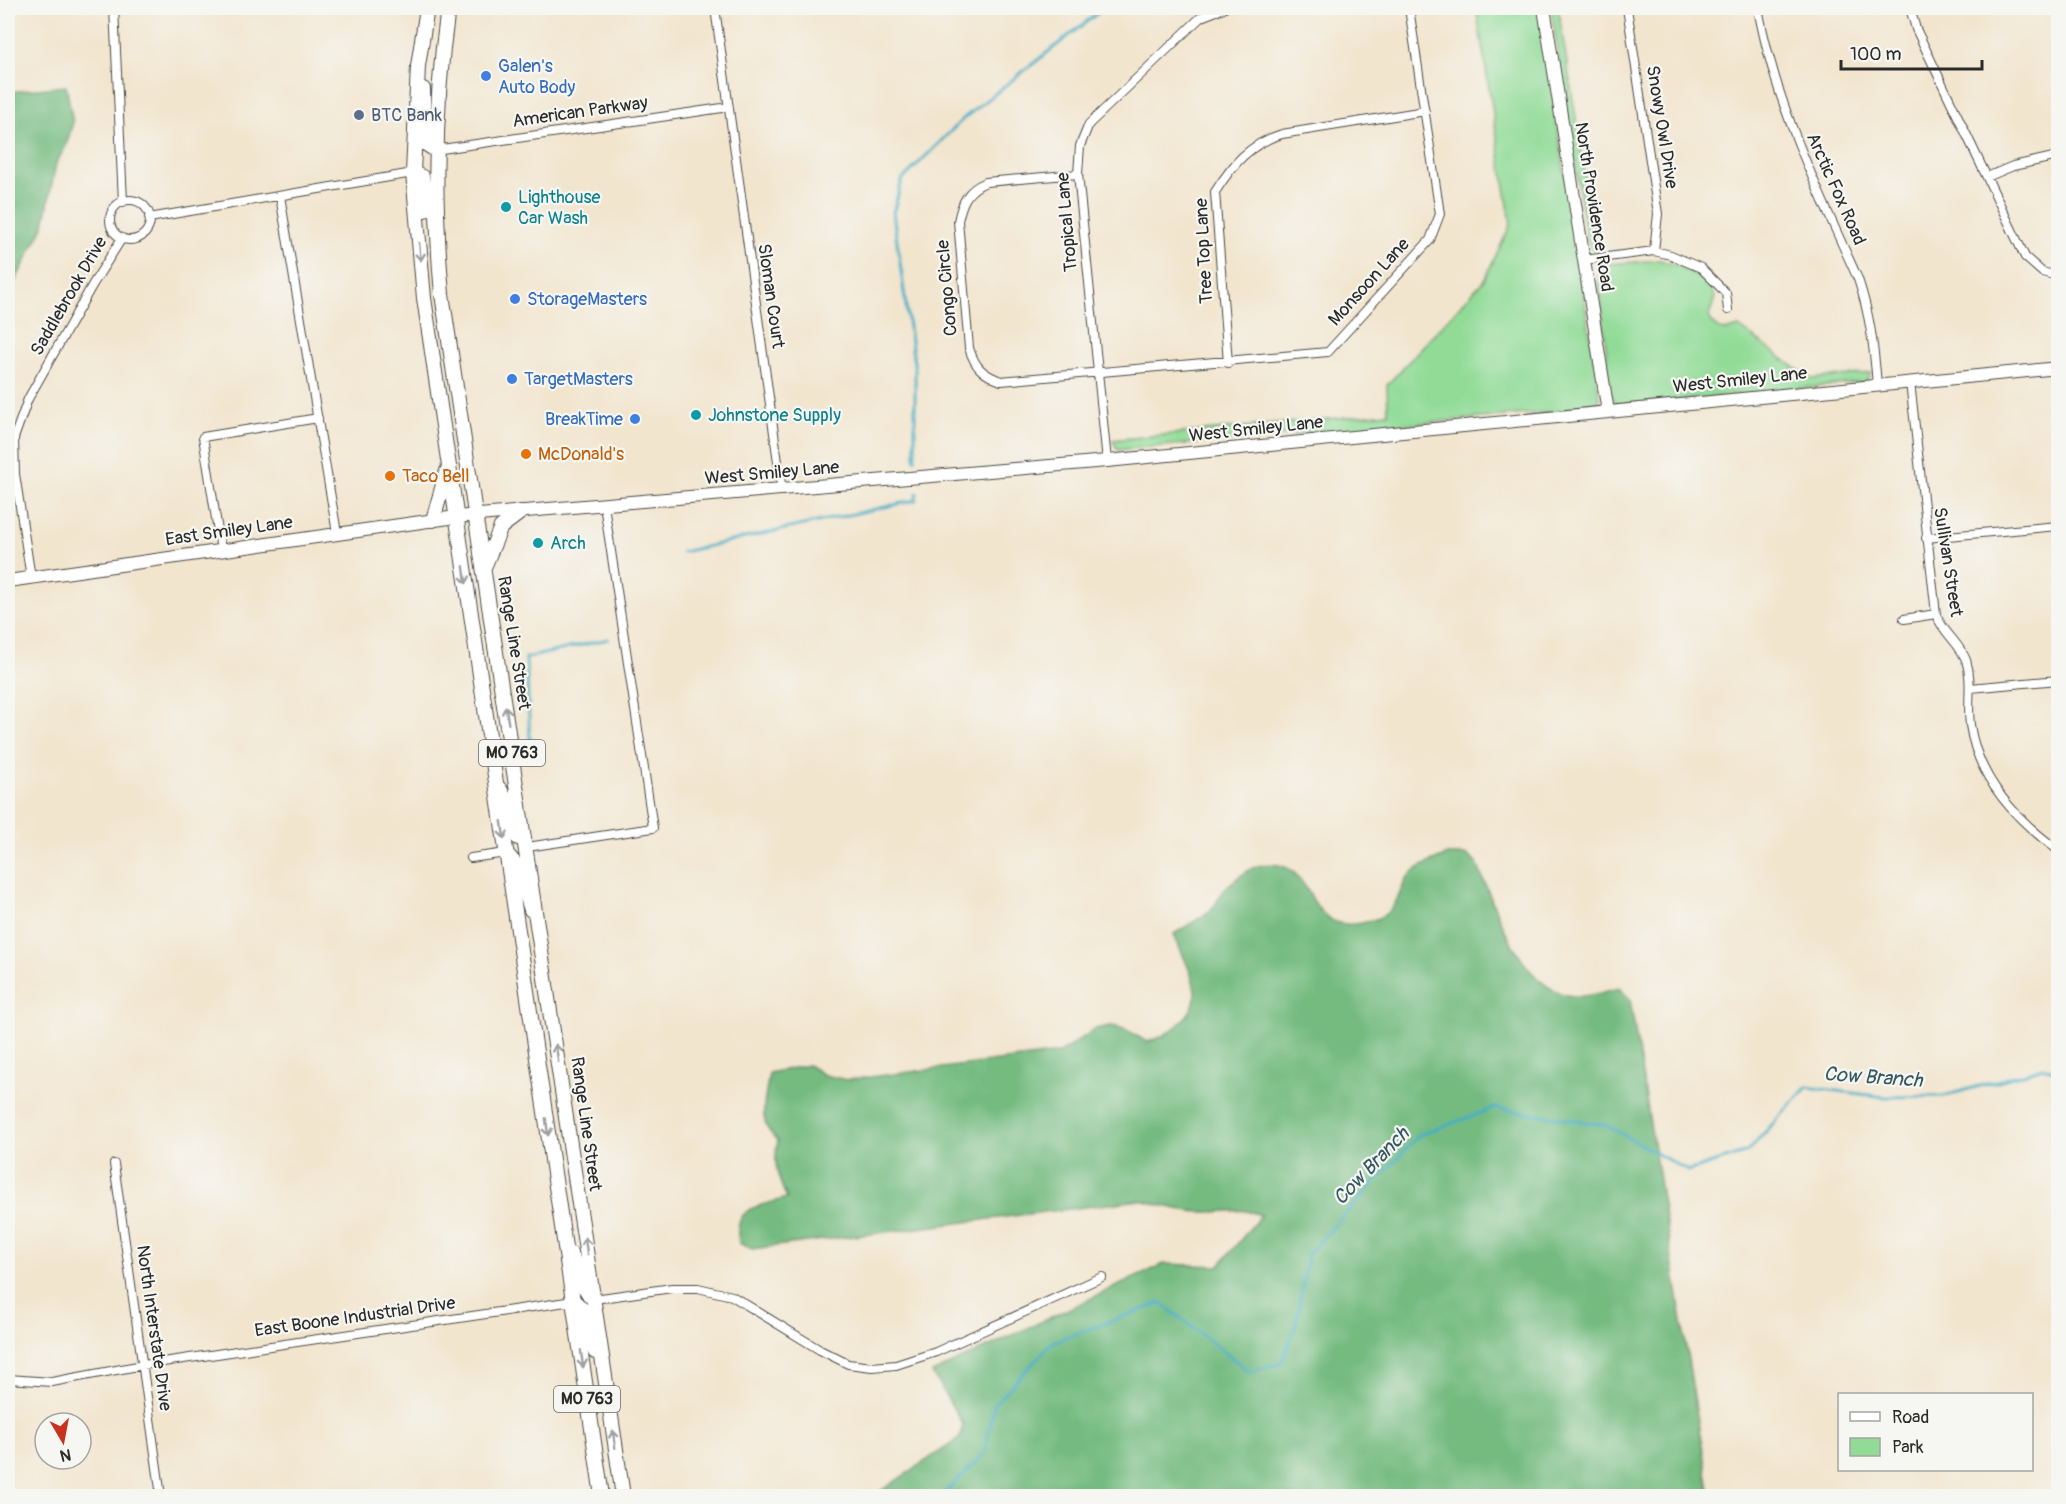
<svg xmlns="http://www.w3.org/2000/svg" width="2066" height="1504" font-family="Pangolin,sans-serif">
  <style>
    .green { fill: #91db97; stroke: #5e8361; stroke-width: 1.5 }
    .forest { fill: #74bb80; stroke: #507356; stroke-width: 1.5 }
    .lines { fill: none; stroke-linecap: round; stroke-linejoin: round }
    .stream { stroke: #45adc4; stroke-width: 3 }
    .street-casing { stroke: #494743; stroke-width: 10 }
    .secondary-casing { stroke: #494743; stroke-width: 14 }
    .primary-casing { stroke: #494743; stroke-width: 16 }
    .street { stroke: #fff; stroke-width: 8 }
    .secondary { stroke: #fff; stroke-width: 12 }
    .primary { stroke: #fff; stroke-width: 14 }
    .oneway { stroke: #a0a0a0 }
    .shop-dot { fill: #3f7fe0; stroke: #f6f6f2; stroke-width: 2 }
    .service-dot { fill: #5c6f8a; stroke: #f6f6f2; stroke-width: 2 }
    .culture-dot { fill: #0f9aa8; stroke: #f6f6f2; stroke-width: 2 }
    .food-dot { fill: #e8710a; stroke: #f6f6f2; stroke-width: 2 }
    .labels { text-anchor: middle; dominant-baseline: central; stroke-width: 4.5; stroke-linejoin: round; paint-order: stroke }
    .shield { fill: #f6f6f2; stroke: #686867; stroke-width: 1.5 }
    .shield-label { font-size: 16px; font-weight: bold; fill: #2b2b2b }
    .shop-label { font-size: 18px; fill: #366cbe; stroke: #f6f6f2; text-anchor: start }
    .street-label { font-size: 18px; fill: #2b2b2b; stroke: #f6f6f2 }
    .service-label { font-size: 18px; fill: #4e5e75; stroke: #f6f6f2; text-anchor: start }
    .culture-label { font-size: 18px; fill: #0d838f; stroke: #f6f6f2; text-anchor: start }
    .food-label { font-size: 18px; fill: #c56008; stroke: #f6f6f2; text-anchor: start }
    .water-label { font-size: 20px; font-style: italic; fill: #345861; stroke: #f6f6f2 }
  </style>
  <rect width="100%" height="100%" fill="#f6f6f2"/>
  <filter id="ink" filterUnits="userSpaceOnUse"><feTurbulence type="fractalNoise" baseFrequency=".0167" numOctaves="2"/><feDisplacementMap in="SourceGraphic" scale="12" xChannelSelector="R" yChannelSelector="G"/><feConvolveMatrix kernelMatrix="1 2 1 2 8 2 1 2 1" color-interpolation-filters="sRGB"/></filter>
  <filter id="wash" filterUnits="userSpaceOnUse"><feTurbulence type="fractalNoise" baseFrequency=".008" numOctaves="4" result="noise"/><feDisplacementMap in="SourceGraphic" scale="24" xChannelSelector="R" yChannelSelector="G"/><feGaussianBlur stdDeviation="1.35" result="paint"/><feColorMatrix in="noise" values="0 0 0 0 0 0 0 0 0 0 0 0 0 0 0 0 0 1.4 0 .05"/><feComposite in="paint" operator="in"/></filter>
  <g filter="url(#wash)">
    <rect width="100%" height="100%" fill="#f2e5ce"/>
    <path class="green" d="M1476,8H1539L1600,399L1595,408L1118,450L1112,440L1388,413L1387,385L1484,280L1511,224Z
      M1551,8H1558L1598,253L1590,247L1587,239Z
      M1660,260C1682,267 1705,274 1715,297L1709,316C1714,332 1725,332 1739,327L1811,379L1871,373L1866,382L1622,406L1616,403L1611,395L1598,273L1608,264Z"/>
    <path class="forest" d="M66,86L73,122L66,146L56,163L44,225L8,295L9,92Z
      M1447,855H1467L1477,864C1495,906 1520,990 1573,996C1587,998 1606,991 1619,988L1630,999L1710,1496H873L960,1438L963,1424L932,1373L1164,1264L1219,1266L1261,1215C1235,1206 1231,1213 1206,1212C1183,1212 1162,1205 1140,1200L752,1249L739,1243C732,1205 759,1207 787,1198C777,1177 773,1163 778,1140C755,1123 766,1099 769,1073L808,1065L824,1075L847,1080L1060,1053L1095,1029L1111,1026L1125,1029L1147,1042C1167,1037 1198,1015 1195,991C1193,972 1180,951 1174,934C1186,926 1201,918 1212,909C1217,904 1219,895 1224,890C1232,881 1251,867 1262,865C1323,855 1297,947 1376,919C1403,909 1397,884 1414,871C1423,864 1437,860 1447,855Z"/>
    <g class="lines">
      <path class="stream" d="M915,459V370L893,213L902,180L964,118L1104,8
        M682,552L916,500L917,493
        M531,761L526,658L608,639
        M941,1496L985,1454L994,1404L1053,1342L1161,1303L1250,1372L1281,1363L1295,1328L1308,1254L1419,1135L1495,1108L1606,1125L1688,1171L1747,1152L1807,1087L1884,1097L1944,1096L2044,1068L2058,1072"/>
    </g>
  </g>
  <g filter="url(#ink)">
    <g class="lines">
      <g class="street-casing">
        <path id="street" d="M114,8L123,202
          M715,8L782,491
          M1627,8L1658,214L1654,251
          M1758,8C1776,106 1817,188 1858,279C1870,315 1874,347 1877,385
          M1910,8L1916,29L2025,257L2042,272L2058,276
          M2056,8L2058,11
          M435,150L729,107
          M1078,174L986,182C967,190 962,202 958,221L969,348C975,367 982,374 1001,381L1328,352L1430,240L1440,214L1409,8
          M1987,177L2013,166L2058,156
          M280,196L337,533
          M110 220a20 20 0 1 1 40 0a20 20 0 1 1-40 0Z
          M149,218L413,173
          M1584,260L1654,251L1671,255L1701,268L1726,293L1728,310
          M1228,363L1215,192C1233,164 1249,144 1282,134L1425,111
          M1910,382L1936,614C1942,632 1959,642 1966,660C1973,681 1967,704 1970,725C1978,779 2015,819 2058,850
          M1107,461L1078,174L1080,146L1089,124L1201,17L1224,8
          M1926,538L2058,526
          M221,550L203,437L318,418
          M31,578L15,474L14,438L28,399L93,284L122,238
          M1904,619L1936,614
          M1970,688L2058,680
          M527,847L653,828L604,505
          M471,858L506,853
          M114,1164L161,1496
          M594,1299L672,1288H698L732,1296L820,1350L848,1364L872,1367L896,1365L936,1352L1102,1277
          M8,1379L52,1382L143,1365L573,1301"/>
      </g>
      <g class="secondary-casing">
        <path id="secondary" d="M1544,8L1608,412
          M8,581L456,517L1107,461L2058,368"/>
      </g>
      <g class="primary-casing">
        <path id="primary" d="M427,8L418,66L413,173L424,298L602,1496
          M448,8C434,105 433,196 442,294L623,1496
          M423,89L425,137L426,144L435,150
          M413,173L422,177L425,210
          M433,520L447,471
          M485,565L501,527L521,512
          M500,789L510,808L518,838
          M506,853L518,867L531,910
          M571,1254L583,1285L590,1296
          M575,1302L583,1310L595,1352"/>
      </g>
      <use href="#street" class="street"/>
      <use href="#secondary" class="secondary"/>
      <use href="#primary" class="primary"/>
    </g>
    <defs><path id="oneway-shaft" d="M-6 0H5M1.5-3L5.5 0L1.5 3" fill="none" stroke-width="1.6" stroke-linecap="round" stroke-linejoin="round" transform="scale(1.5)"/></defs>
    <g class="oneway">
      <use href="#oneway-shaft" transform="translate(420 252) rotate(85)"/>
      <use href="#oneway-shaft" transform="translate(465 575) rotate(82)"/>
      <use href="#oneway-shaft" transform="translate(507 715) rotate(-99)"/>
      <use href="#oneway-shaft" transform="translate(503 830) rotate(82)"/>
      <use href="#oneway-shaft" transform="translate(557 1053) rotate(-98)"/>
      <use href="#oneway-shaft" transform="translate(547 1127) rotate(82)"/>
      <use href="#oneway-shaft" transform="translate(586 1246) rotate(-98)"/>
      <use href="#oneway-shaft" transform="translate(582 1359) rotate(82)"/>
      <use href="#oneway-shaft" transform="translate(614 1439) rotate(-98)"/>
    </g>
  </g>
  <g class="shop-dot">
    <circle cx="486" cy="76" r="6"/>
    <circle cx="515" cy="299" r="6"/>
    <circle cx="512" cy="379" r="6"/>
    <circle cx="635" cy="419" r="6"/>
  </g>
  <circle class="service-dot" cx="359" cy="115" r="6"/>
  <g class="culture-dot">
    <circle cx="506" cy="207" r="6"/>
    <circle cx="696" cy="415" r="6"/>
    <circle cx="538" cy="543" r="6"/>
  </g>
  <g class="food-dot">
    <circle cx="526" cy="454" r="6"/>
    <circle cx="390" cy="476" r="6"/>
  </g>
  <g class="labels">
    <g class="shield">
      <rect x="479" y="740" width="66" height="26" rx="4.5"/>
      <rect x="554" y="1386" width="66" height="26" rx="4.5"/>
    </g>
    <g class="shield-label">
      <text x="512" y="753">MO 763</text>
      <text x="587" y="1399">MO 763</text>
    </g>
    <g class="shop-label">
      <text x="498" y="66">Galen's<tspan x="498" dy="21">Auto Body</tspan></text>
      <text x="527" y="299">StorageMasters</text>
      <text x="524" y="379">TargetMasters</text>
      <text x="623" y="419" text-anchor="end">BreakTime</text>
    </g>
    <g class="street-label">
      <text transform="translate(580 112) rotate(-8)">American Parkway</text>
      <text transform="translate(1662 127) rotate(81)">Snowy Owl Drive</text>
      <text transform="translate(1836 189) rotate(66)">Arctic Fox Road</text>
      <text transform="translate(1594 207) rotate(81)">North Providence Road</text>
      <text transform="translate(1067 222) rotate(-95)">Tropical Lane</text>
      <text transform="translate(1204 251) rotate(-93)">Tree Top Lane</text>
      <text transform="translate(1369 282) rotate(-48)">Monsoon Lane</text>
      <text transform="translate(947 288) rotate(-95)">Congo Circle</text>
      <text transform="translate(69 296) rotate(-60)">Saddlebrook Drive</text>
      <text transform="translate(771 296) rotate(82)">Sloman Court</text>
      <text transform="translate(1740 380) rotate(-6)">West Smiley Lane</text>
      <text transform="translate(1256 429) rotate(-6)">West Smiley Lane</text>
      <text transform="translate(772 473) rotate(-5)">West Smiley Lane</text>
      <text transform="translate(229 531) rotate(-8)">East Smiley Lane</text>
      <text transform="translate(1948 562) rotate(81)">Sullivan Street</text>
      <text transform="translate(514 643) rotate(81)">Range Line Street</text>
      <text transform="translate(586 1124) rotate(82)">Range Line Street</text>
      <text transform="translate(355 1317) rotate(-8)">East Boone Industrial Drive</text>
      <text transform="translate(154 1328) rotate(82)">North Interstate Drive</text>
    </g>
    <g class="service-label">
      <text x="371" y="115">BTC Bank</text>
    </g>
    <g class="culture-label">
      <text x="518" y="197">Lighthouse<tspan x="518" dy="21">Car Wash</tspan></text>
      <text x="708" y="415">Johnstone Supply</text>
      <text x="550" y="543">Arch</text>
    </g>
    <g class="food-label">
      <text x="538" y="454">McDonald's</text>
      <text x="402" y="476">Taco Bell</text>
    </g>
    <g class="water-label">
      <text transform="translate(1873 1077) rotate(4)">Cow Branch</text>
      <text transform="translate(1371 1166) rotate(-46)">Cow Branch</text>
    </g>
  </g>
  <rect width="2066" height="1504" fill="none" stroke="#f6f6f2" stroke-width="30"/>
  <rect x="1838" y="1393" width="195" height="78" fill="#f6f6f2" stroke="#a5a5a2" stroke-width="1.5"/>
  <rect x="1850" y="1412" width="30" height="9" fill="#ffffff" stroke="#a5a5a2" stroke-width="1.5"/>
  <text x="1892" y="1423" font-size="18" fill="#2b2b2b">Road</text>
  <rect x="1850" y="1438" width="30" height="18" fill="#91db97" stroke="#a5a5a2" stroke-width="1.5"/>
  <text x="1892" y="1453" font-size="18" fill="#2b2b2b">Park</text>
  <g transform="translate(63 1441) rotate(170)"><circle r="28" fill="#f6f6f2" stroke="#a5a5a2" stroke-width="1.5"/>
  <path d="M0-4.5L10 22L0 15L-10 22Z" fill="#c8321e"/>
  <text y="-9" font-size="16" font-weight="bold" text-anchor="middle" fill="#2b2b2b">N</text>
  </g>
  <path d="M1841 60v9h141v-9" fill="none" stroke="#2b2b2b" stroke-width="3"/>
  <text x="1850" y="60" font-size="18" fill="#2b2b2b" stroke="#f6f6f2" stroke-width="4.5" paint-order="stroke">100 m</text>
</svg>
